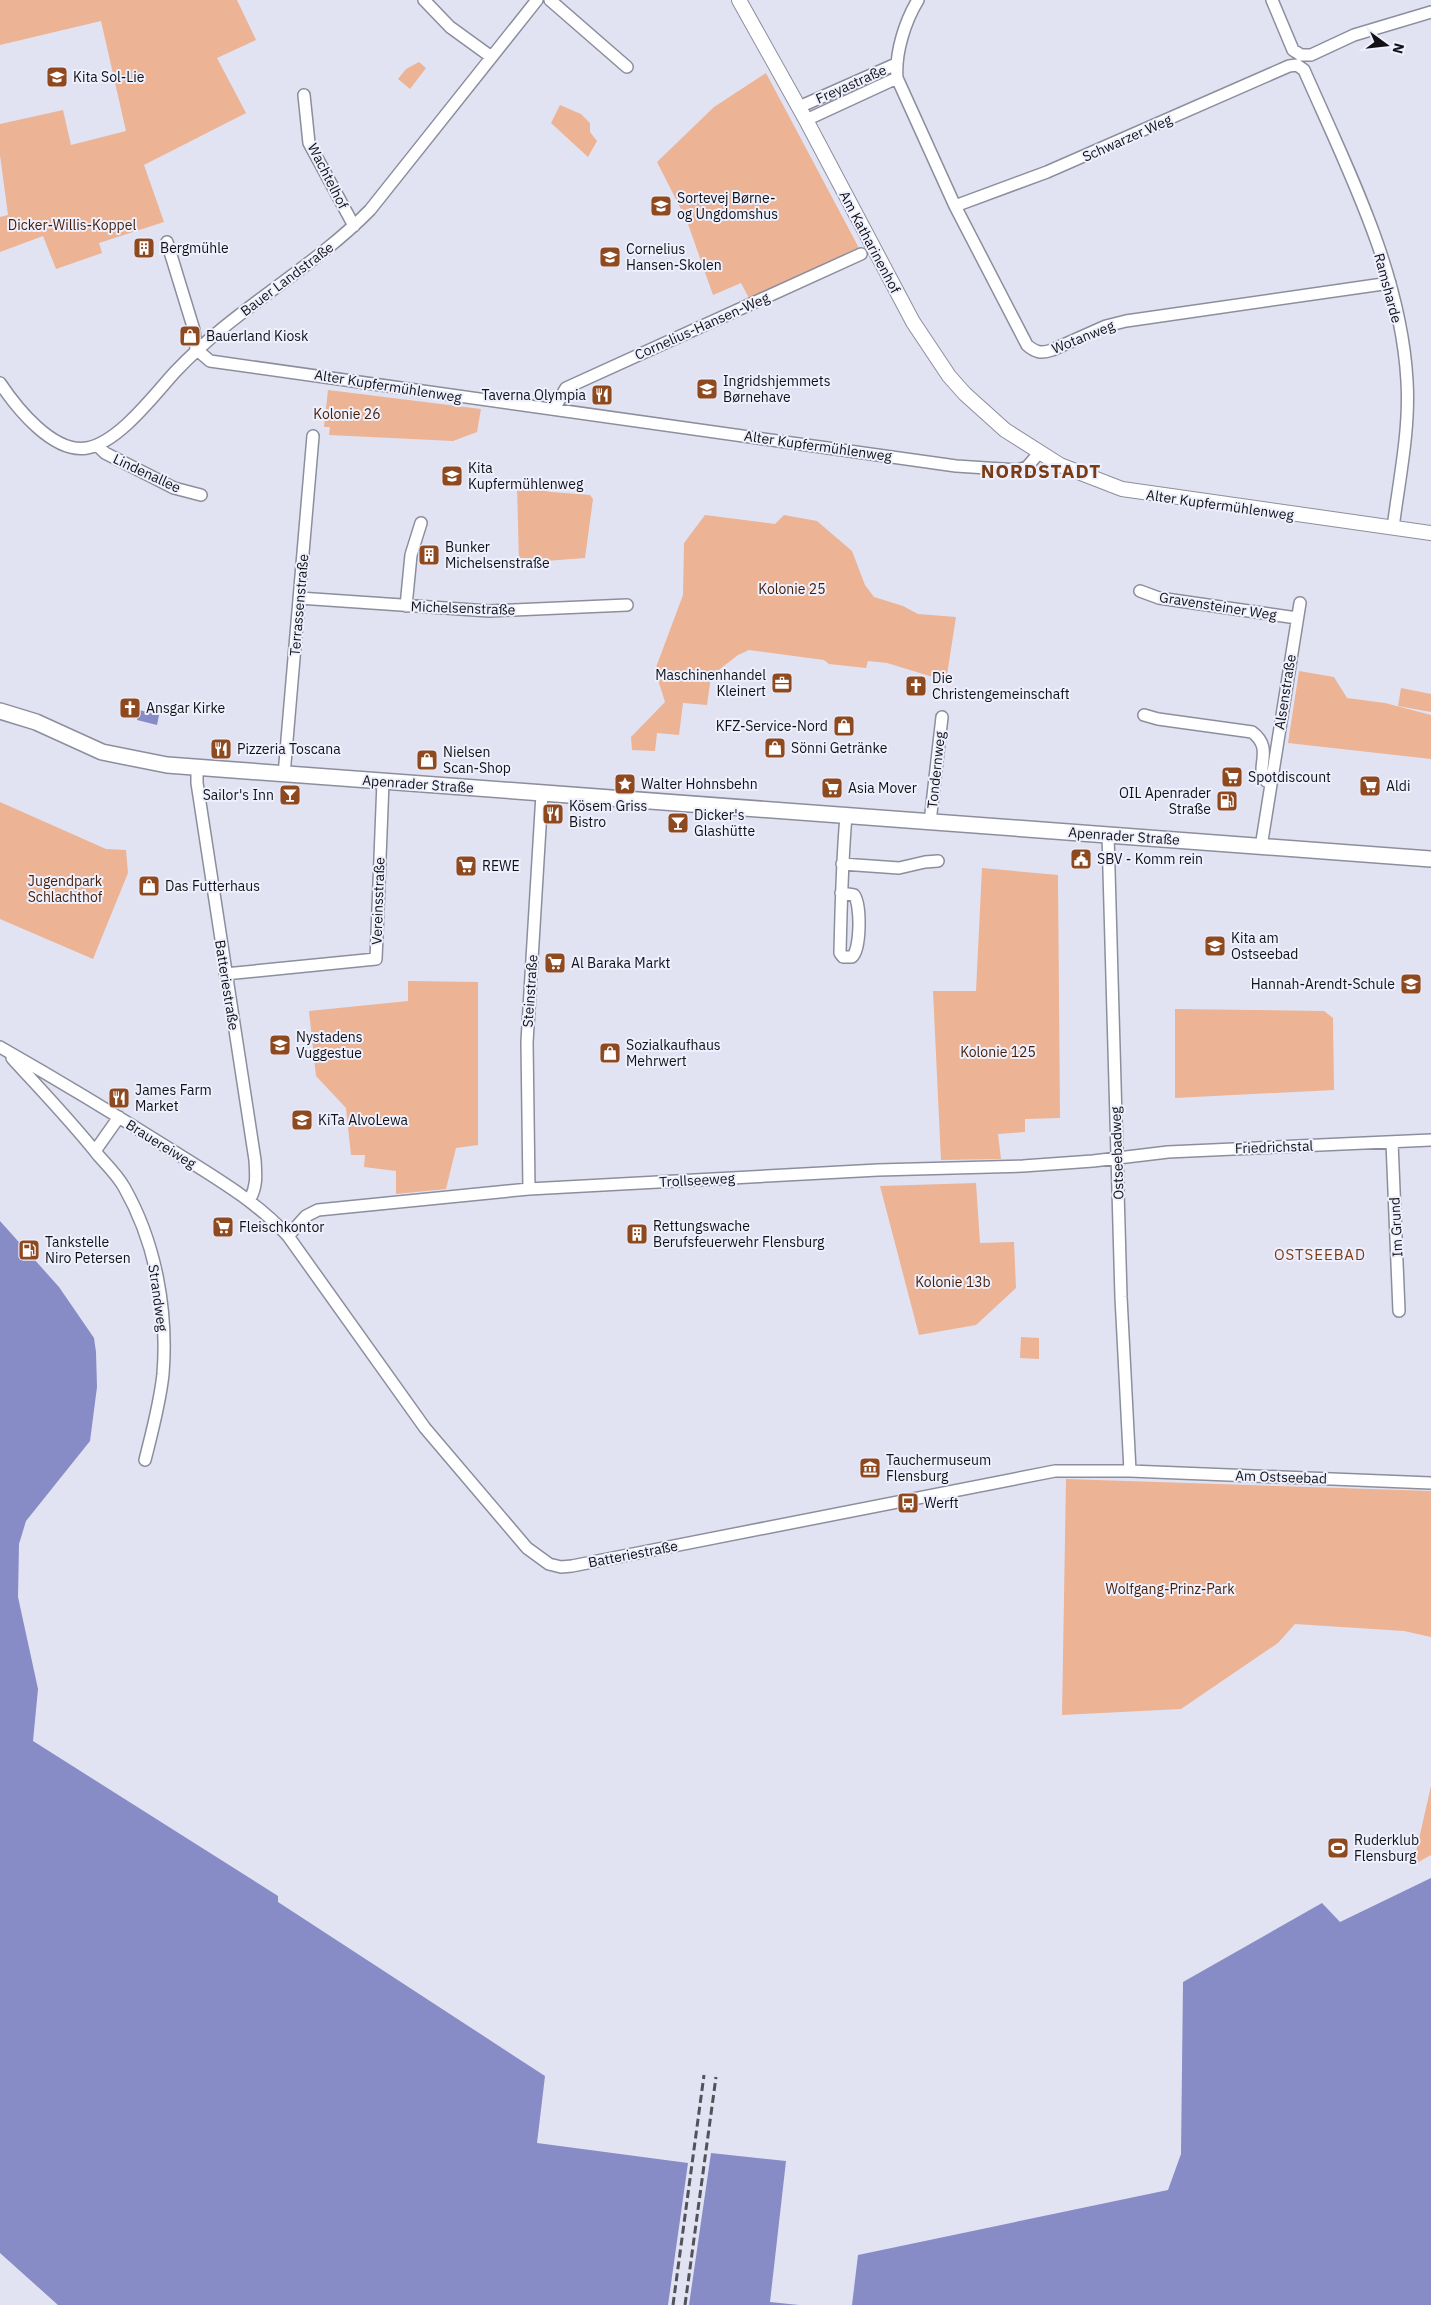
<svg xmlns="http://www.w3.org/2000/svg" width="1431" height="2305" font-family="'IBM Plex Sans',sans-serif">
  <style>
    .green { fill: #ecb395 }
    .water { fill: #878bc6 }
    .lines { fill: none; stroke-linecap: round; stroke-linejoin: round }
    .minor-casing { stroke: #8c8e9d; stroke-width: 14 }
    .tertiary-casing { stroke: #8c8e9d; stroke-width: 16 }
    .secondary-casing { stroke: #8c8e9d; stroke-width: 18 }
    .minor { stroke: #fff; stroke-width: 11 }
    .tertiary { stroke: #fff; stroke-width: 14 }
    .secondary { stroke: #fff; stroke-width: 15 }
    .rail { stroke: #51525a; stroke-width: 3; stroke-dasharray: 8 4; stroke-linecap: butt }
    .labels { text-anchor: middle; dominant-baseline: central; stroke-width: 4; stroke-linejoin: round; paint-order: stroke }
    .poi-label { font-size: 14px; fill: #111116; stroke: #eff0fd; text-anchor: start }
    .street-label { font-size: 14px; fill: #111116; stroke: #eff0fd }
    .park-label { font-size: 14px; fill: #461e06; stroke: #eff0fd }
    .neighbourhood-label { font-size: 15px; letter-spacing: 1px; fill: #7a3c15; stroke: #eff0fd }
    .district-label { font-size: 19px; font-weight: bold; letter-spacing: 1px; fill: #7a3c15; stroke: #eff0fd }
  </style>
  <rect width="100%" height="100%" fill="#e1e3f3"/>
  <path class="green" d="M0,0H237L256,40L217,58L246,113L144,165L164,222L99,243L102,253L56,269L43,236L0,252V217L8,215L0,155V124L63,110L71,145L126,131L101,21L0,45Z
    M419,62L426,68L410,89L398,79L406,69Z
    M766,73L860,250L750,300L741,283L713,295L687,221L657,162L714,107Z
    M560,105L581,114L590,123V132L597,141L588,157L551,123Z
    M328,390L481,409L477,432L453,441L329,435L330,427H324Z
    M517,485L551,492L590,495L593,499L585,558L519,563Z
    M705,515L775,524L784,515L817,521L852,551L865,585L874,597L903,606L918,614L956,617L946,681L887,663L868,661L866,668L829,664L824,660L749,650L738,655L711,676L707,705L683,703L679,735L657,733L655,751L632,750L631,737L665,702L655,670L683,595L684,543Z
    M1299,671L1334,677L1347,698L1385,703L1431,715V759L1288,743Z
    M1401,688L1431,694V712L1398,706Z
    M0,802L106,849L126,850L128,873L93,959L0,919Z
    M982,868L1058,875L1060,1118L1025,1119V1132L998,1134L1001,1159L941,1160L933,991H976Z
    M408,981L478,982V1145L456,1148L446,1189L396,1194V1171L364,1167L365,1155H351L346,1108L316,1076L309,1011L408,1001Z
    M1175,1009L1324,1011L1333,1018L1334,1090L1175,1098Z
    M976,1183L980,1243L1014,1242L1016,1288L976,1325L919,1335L880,1186Z
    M1021,1337L1039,1338V1359L1020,1358Z
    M1066,1479L1431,1491V1637L1404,1631L1295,1624L1278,1643L1181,1709L1062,1715Z
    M1431,1786V1855L1413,1865Z"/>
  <path class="water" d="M139,710L159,715L157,725L137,720Z
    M0,1221L59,1287L94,1338L96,1352L97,1387L90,1441L26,1521L19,1544L18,1597L38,1689L33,1741L278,1896V1902L545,2076L537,2143L688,2163L668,2305H58L0,2253Z
    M1431,1878V2305H852L858,2255L1168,2190L1181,2154L1183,1982L1322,1903L1340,1922Z
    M711,2153L786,2161L770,2302L799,2305H689Z"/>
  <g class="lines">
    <g class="minor-casing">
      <path id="minor" d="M424,0L450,27L490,56
        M550,0L627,67
        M918,0C905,21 895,53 897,78L955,206L1027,345C1035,352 1041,354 1052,350L1106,326L1126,321L1390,283
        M1272,0L1293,50L1301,55H1311L1354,35L1431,12
        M304,95L309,143L354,226
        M799,107L896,64
        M806,120L897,78
        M955,206L1047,172L1289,66L1297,65L1304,70C1347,168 1401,272 1407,381C1410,430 1399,480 1393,528
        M167,242L194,330L196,349
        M196,349L210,361L956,466L1018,470L1027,467L1039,453
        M0,383C16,407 53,454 87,448C119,442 154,395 175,372C233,310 311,270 370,210L537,0
        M554,409L566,388L861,254
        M97,445L105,453L174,488L201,495
        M1140,591L1159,598L1297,618
        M299,598L489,611L627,605
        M406,606L411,555L421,523
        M1144,715L1158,719L1252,732C1275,749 1254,768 1266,781L1271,782
        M197,768V783L255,1160C256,1176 257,1186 250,1199
        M284,775L313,436
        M930,822L942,717
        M1108,835L1121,1297L1130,1471
        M1261,847L1300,603
        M842,864L899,868L925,862L938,861
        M841,893L854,895C861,904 861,949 852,957H843L840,953C841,907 842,862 846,816
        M225,974L376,959L383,782
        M0,1047C58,1080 116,1115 173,1151C214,1177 255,1200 288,1236L425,1428L527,1548L549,1564L561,1567L572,1566L1055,1471H1130L1431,1483
        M12,1058C41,1090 71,1121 98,1155C107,1165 118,1176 124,1187C156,1243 168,1311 163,1374C160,1403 152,1432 145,1460
        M1392,1142L1399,1311
        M95,1151L119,1117
        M529,1189L527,1042L542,794
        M288,1236L306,1216L318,1210L529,1189L878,1170L1023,1166L1093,1161L1168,1152L1431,1140"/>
    </g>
    <g class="tertiary-casing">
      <path id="tertiary" d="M739,0L806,120L913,322L949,376L965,394L1005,430L1060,465L1122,489L1431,533"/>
    </g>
    <g class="secondary-casing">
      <path id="secondary" d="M0,711L36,722L102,752L167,765L1431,859"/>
    </g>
    <use href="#minor" class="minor"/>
    <use href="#tertiary" class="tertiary"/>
    <use href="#secondary" class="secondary"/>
    <path class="rail" d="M673,2305L704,2075
      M685,2305L716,2077"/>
  </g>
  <defs>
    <g id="school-square" transform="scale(1.125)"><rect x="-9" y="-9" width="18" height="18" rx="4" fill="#8e491f" stroke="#eff0fd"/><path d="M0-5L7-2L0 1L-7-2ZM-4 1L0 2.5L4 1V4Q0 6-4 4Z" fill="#fff"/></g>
    <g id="building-square" transform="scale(1.125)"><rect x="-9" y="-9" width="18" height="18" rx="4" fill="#8e491f" stroke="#eff0fd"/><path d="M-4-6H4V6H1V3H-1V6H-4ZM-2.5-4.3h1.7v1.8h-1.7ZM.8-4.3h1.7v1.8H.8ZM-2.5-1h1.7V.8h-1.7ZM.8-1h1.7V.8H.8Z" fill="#fff"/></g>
    <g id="shop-square" transform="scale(1.125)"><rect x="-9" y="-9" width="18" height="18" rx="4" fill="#8e491f" stroke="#eff0fd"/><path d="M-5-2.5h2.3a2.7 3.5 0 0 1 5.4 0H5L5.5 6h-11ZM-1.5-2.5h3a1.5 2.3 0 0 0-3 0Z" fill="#fff"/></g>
    <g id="restaurant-square" transform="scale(1.125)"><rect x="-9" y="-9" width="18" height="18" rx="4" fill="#8e491f" stroke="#eff0fd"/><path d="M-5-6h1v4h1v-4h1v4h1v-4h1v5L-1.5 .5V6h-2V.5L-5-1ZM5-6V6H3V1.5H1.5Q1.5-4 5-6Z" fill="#fff"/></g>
    <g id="office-square" transform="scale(1.125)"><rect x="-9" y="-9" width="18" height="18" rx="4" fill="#8e491f" stroke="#eff0fd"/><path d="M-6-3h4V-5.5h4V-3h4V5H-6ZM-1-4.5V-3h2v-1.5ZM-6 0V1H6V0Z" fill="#fff"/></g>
    <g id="church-square" transform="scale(1.125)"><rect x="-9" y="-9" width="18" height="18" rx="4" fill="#8e491f" stroke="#eff0fd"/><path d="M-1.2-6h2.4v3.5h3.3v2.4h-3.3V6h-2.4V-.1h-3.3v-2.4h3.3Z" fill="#fff"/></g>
    <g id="supermarket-square" transform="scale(1.125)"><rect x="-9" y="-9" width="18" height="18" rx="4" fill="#8e491f" stroke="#eff0fd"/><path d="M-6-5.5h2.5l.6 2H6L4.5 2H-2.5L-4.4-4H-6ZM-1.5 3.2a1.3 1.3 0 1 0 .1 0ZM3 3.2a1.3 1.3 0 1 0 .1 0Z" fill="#fff"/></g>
    <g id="sight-square" transform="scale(1.125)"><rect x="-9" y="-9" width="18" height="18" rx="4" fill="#8e491f" stroke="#eff0fd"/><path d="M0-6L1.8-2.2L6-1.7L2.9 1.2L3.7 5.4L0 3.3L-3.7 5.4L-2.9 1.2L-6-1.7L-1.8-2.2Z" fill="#fff"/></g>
    <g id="bar-square" transform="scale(1.125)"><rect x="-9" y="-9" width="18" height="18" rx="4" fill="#8e491f" stroke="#eff0fd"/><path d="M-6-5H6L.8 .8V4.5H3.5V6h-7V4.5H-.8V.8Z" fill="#fff"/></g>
    <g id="fuel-square" transform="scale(1.125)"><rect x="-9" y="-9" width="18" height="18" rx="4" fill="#8e491f" stroke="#eff0fd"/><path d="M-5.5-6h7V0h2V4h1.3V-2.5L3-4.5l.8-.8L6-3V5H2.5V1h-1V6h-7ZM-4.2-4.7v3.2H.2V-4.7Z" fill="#fff"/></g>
    <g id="civic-square" transform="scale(1.125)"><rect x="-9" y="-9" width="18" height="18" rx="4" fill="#8e491f" stroke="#eff0fd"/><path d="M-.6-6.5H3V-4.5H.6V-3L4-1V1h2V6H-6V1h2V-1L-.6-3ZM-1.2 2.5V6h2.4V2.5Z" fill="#fff"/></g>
    <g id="museum-square" transform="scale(1.125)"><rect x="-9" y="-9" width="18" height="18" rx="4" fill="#8e491f" stroke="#eff0fd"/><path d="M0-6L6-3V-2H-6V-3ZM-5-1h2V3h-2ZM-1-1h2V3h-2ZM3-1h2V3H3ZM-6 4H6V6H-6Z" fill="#fff"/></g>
    <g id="bus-square" transform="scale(1.125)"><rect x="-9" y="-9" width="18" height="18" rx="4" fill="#8e491f" stroke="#eff0fd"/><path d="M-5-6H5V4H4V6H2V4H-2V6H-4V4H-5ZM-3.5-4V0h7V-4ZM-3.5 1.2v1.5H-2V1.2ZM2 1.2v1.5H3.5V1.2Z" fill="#fff"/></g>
    <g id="stadium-square" transform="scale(1.125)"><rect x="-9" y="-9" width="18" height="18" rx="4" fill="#8e491f" stroke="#eff0fd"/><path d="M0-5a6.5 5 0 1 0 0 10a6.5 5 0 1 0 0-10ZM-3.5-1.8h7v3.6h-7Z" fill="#fff"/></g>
  </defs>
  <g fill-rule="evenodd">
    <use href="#school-square" x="57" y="77"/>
    <use href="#school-square" x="661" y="206"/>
    <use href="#building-square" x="144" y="248"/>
    <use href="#school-square" x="610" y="257"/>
    <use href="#shop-square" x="190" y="336"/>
    <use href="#school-square" x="707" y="389"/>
    <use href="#restaurant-square" x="602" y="395"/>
    <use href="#school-square" x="452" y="476"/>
    <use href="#building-square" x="429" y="555"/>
    <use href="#office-square" x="782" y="683"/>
    <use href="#church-square" x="916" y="686"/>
    <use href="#church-square" x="130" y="708"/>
    <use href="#shop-square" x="844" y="726"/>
    <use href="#shop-square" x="775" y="748"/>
    <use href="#restaurant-square" x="221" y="749"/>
    <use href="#shop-square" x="427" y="760"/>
    <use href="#supermarket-square" x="1232" y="777"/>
    <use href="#sight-square" x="625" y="784"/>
    <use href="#supermarket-square" x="1370" y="786"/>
    <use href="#supermarket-square" x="832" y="788"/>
    <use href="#bar-square" x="290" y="795"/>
    <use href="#fuel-square" x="1227" y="801"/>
    <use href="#restaurant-square" x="553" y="814"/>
    <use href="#bar-square" x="678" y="823"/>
    <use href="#civic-square" x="1081" y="859"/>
    <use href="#supermarket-square" x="466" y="866"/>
    <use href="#shop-square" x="149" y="886"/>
    <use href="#school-square" x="1215" y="946"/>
    <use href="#supermarket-square" x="555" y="963"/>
    <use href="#school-square" x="1411" y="984"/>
    <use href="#school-square" x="280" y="1045"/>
    <use href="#shop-square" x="610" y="1053"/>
    <use href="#restaurant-square" x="119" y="1098"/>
    <use href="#school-square" x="302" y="1120"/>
    <use href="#supermarket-square" x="223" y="1227"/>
    <use href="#building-square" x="637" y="1234"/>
    <use href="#fuel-square" x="29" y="1250"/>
    <use href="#museum-square" x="870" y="1468"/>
    <use href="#bus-square" x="908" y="1503"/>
    <use href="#stadium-square" x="1338" y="1848"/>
  </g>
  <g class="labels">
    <g class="poi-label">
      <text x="73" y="77">Kita Sol-Lie</text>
      <text x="677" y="198">Sortevej Børne-<tspan x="677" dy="16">og Ungdomshus</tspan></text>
      <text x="160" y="248">Bergmühle</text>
      <text x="626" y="249">Cornelius<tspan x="626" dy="16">Hansen-Skolen</tspan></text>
      <text x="206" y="336">Bauerland Kiosk</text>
      <text x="723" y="381">Ingridshjemmets<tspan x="723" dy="16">Børnehave</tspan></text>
      <text x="586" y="395" text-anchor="end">Taverna Olympia</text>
      <text x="468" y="468">Kita<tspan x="468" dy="16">Kupfermühlenweg</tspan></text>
      <text x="445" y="547">Bunker<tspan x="445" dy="16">Michelsenstraße</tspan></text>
      <text x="766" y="675" text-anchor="end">Maschinenhandel<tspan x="766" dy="16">Kleinert</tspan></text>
      <text x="932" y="678">Die<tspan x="932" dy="16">Christengemeinschaft</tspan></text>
      <text x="146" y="708">Ansgar Kirke</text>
      <text x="828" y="726" text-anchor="end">KFZ-Service-Nord</text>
      <text x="791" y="748">Sönni Getränke</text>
      <text x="237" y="749">Pizzeria Toscana</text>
      <text x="443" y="752">Nielsen<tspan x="443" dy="16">Scan-Shop</tspan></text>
      <text x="1248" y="777">Spotdiscount</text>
      <text x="641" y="784">Walter Hohnsbehn</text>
      <text x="1386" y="786">Aldi</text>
      <text x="848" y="788">Asia Mover</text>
      <text x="1211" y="793" text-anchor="end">OIL Apenrader<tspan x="1211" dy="16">Straße</tspan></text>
      <text x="274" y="795" text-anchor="end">Sailor's Inn</text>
      <text x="569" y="806">Kösem Griss<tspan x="569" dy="16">Bistro</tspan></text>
      <text x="694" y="815">Dicker's<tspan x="694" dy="16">Glashütte</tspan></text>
      <text x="1097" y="859">SBV - Komm rein</text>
      <text x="482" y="866">REWE</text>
      <text x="165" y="886">Das Futterhaus</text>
      <text x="1231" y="938">Kita am<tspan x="1231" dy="16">Ostseebad</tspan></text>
      <text x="571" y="963">Al Baraka Markt</text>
      <text x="1395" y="984" text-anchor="end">Hannah-Arendt-Schule</text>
      <text x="296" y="1037">Nystadens<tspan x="296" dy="16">Vuggestue</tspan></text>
      <text x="626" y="1045">Sozialkaufhaus<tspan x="626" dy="16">Mehrwert</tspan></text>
      <text x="135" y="1090">James Farm<tspan x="135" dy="16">Market</tspan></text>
      <text x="318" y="1120">KiTa AlvoLewa</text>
      <text x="653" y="1226">Rettungswache<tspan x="653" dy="16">Berufsfeuerwehr Flensburg</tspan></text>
      <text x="239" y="1227">Fleischkontor</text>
      <text x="45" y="1242">Tankstelle<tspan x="45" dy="16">Niro Petersen</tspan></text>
      <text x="886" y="1460">Tauchermuseum<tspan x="886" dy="16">Flensburg</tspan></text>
      <text x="924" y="1503">Werft</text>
      <text x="1354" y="1840">Ruderklub<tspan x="1354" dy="16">Flensburg</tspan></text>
    </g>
    <g class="street-label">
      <text transform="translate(851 84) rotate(-24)">Freyastraße</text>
      <text transform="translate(1127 138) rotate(-24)">Schwarzer Weg</text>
      <text transform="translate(328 176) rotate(63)">Wachtelhof</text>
      <text transform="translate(870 242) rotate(62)">Am Katharinenhof</text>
      <text transform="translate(287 279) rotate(-37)">Bauer Landstraße</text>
      <text transform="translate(1388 288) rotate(75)">Ramsharde</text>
      <text transform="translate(702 326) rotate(-24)">Cornelius-Hansen-Weg</text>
      <text transform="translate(1083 337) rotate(-22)">Wotanweg</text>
      <text transform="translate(388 386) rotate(9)">Alter Kupfermühlenweg</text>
      <text transform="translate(818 446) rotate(8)">Alter Kupfermühlenweg</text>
      <text transform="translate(147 473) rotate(25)">Lindenallee</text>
      <text transform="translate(1220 505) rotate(8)">Alter Kupfermühlenweg</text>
      <text transform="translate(299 605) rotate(-85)">Terrassenstraße</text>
      <text transform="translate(1218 606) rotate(9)">Gravensteiner Weg</text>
      <text transform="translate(463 608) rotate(2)">Michelsenstraße</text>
      <text transform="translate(1285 692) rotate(-81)">Alsenstraße</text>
      <text transform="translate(936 770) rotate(-84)">Tondernweg</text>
      <text transform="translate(418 784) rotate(4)">Apenrader Straße</text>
      <text transform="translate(1124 836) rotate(4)">Apenrader Straße</text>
      <text transform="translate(378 901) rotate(-88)">Vereinsstraße</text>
      <text transform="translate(227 985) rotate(81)">Batteriestraße</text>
      <text transform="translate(530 991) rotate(-86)">Steinstraße</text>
      <text transform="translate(161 1144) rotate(32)">Brauereiweg</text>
      <text transform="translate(1274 1147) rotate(-2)">Friedrichstal</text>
      <text transform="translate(1117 1153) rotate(-92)">Ostseebadweg</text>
      <text transform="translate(697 1180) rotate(-3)">Trollseeweg</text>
      <text transform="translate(1396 1227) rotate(-93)">Im Grund</text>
      <text transform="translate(158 1298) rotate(82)">Strandweg</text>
      <text transform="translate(1281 1477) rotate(2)">Am Ostseebad</text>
      <text transform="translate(633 1554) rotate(-11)">Batteriestraße</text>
    </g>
    <g class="park-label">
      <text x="72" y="225">Dicker-Willis-Koppel</text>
      <text x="347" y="414">Kolonie 26</text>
      <text x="792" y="589">Kolonie 25</text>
      <text x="65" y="881">Jugendpark<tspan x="65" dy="16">Schlachthof</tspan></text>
      <text x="998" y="1052">Kolonie 125</text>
      <text x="953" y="1282">Kolonie 13b</text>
      <text x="1170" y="1589">Wolfgang-Prinz-Park</text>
    </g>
    <g class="neighbourhood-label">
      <text x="1320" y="1254">OSTSEEBAD</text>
    </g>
    <g class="district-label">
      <text x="1041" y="471">NORDSTADT</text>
    </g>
  </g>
  <g transform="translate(1386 45) rotate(105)" stroke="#eff0fd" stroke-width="4" paint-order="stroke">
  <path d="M0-4L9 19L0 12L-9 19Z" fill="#111116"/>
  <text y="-8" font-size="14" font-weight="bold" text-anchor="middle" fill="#111116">N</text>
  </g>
</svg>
